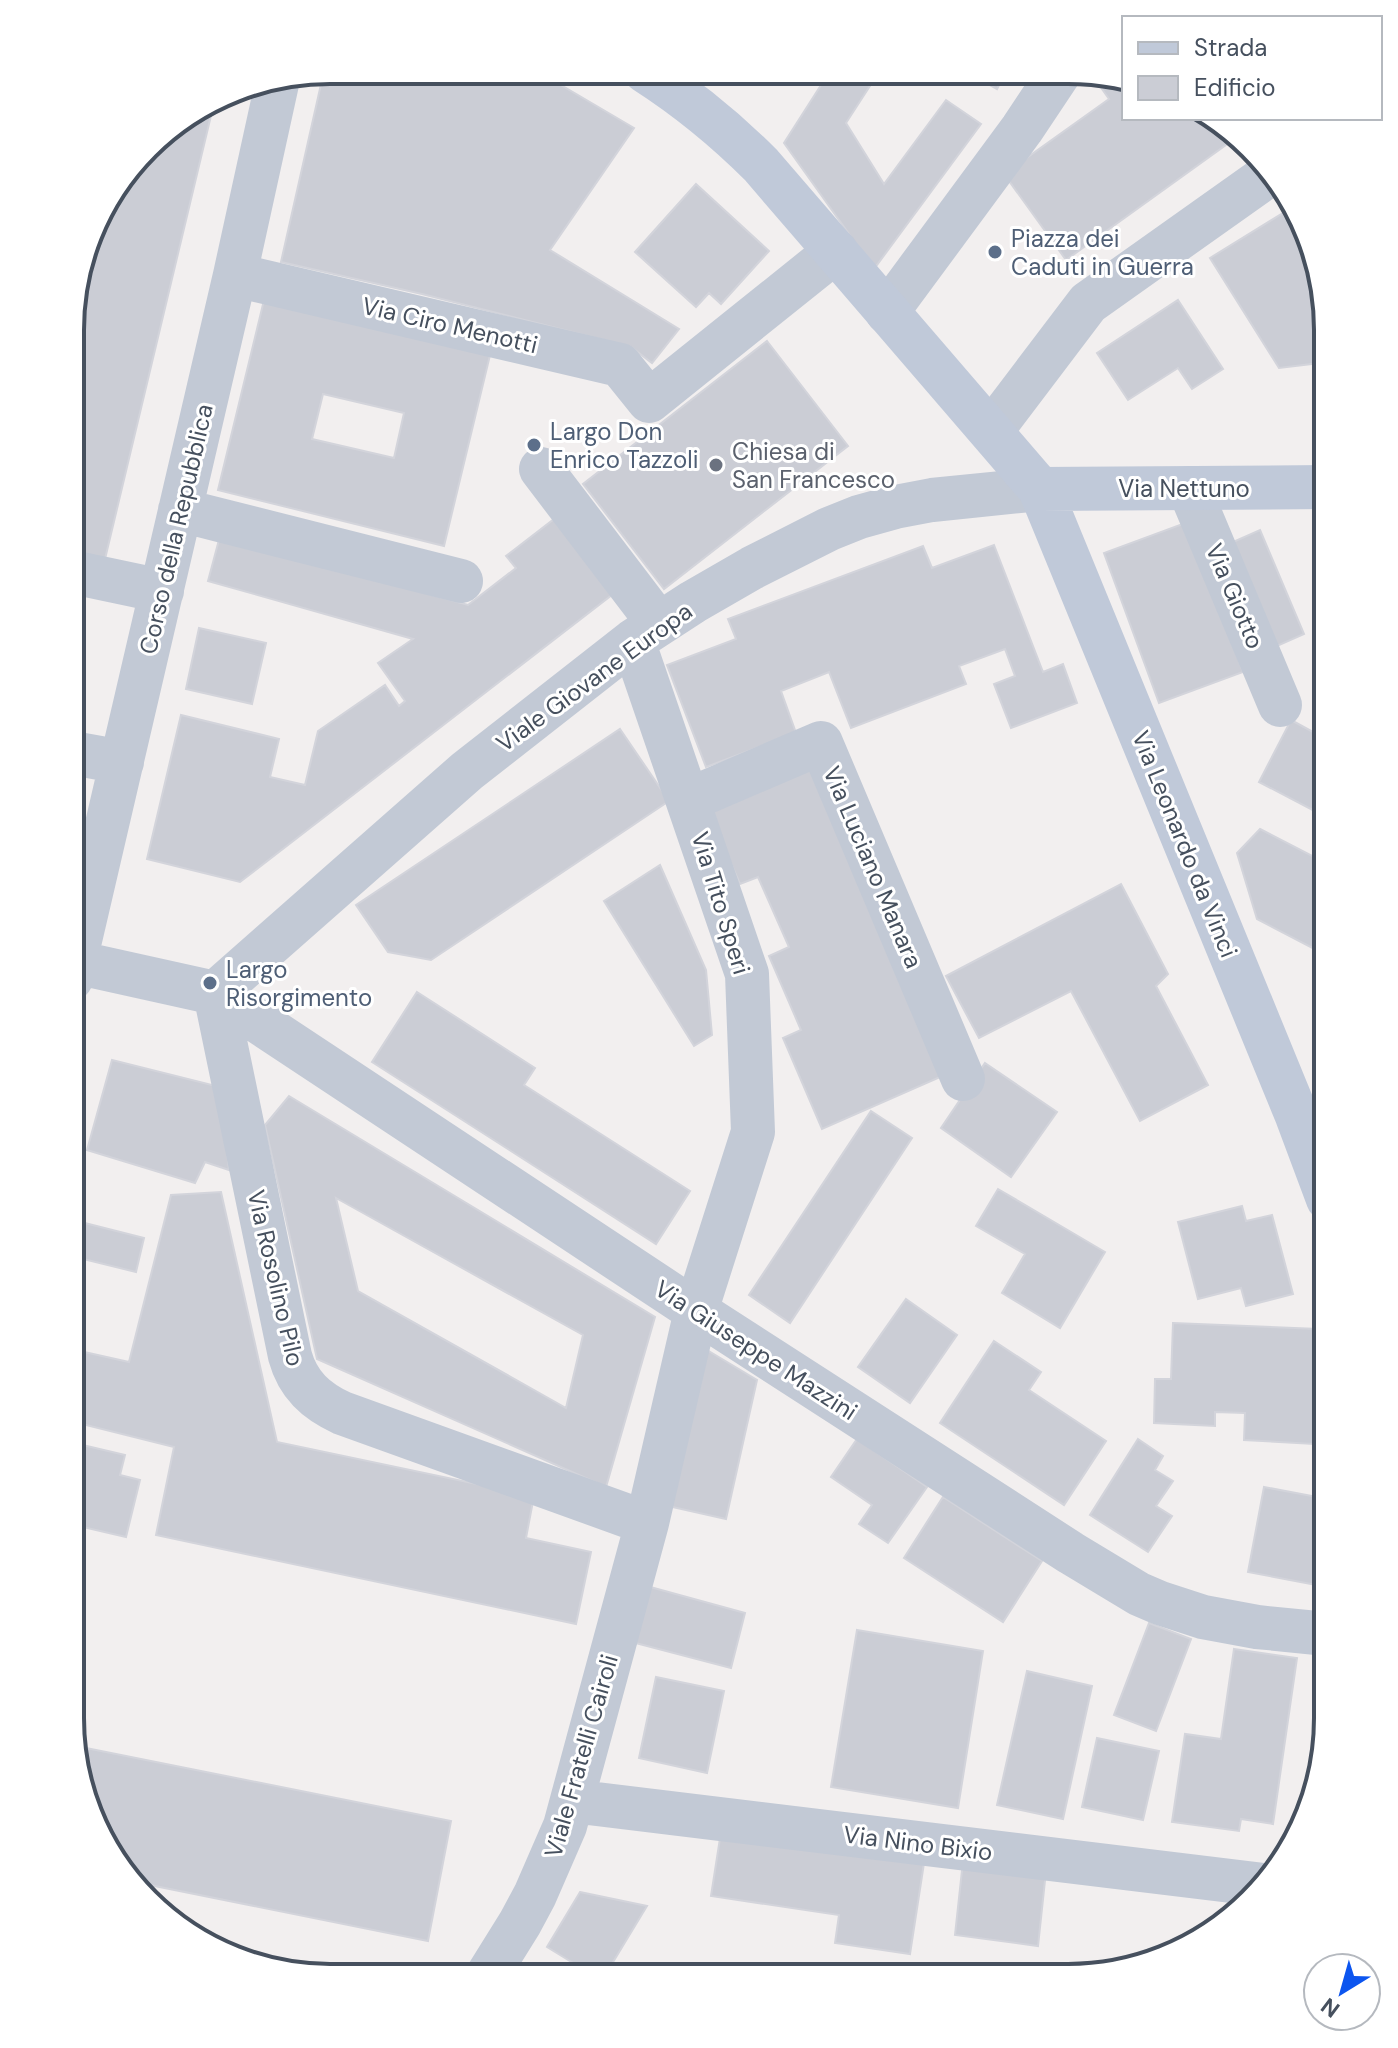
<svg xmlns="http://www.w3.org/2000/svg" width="1398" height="2048" font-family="'DM Sans',sans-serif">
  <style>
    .building { fill: #cbcdd5; stroke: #d3d4db; stroke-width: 2; fill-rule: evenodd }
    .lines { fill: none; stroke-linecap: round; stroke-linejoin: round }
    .street { stroke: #c2c9d5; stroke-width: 44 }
    .secondary { stroke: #c0c9d9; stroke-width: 44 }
    .service-dot { fill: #5c6f8a; stroke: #fff; stroke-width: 3 }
    .worship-dot { fill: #6b7280; stroke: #fff; stroke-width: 3 }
    .labels { text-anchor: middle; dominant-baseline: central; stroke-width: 6; stroke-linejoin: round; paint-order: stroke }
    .service-label { font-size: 24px; fill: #4e5e75; stroke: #fff; text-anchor: start }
    .street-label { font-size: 24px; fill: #46505e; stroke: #fff }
    .worship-label { font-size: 24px; fill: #5b616d; stroke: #fff; text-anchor: start }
    .rim { fill: none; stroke: #46505e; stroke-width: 4 }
  </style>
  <rect width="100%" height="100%" fill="#f2efef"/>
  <path class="building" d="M330,70L537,71L634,128L550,250L679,329L652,363L631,347L422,294L281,262L324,71Z
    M830,71L879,72L846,123L884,184L946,100L981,124L874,269L784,143Z
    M967,72H1006L997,89Z
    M1104,73L1124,81V118H1213L1226,123L1237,137L1066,260L1004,174L1109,99L1095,79Z
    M214,103L105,559L72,551V296L105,200L159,134Z
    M696,184L769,251L721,304L709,293L696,307L635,252Z
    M1291,208L1308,230L1328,330V362L1279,368L1210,258Z
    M265,296L491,351L444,546L218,490ZM323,394L404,413L394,458L312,439Z
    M1178,300L1223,369L1192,389L1178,368L1128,400L1097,353Z
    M767,341L848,446L664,589L583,484Z
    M558,516L617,591L240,882L147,859L181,715L279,739L270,777L305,785L318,731L385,685L399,706L405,701L378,663L413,639L208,581L220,536L468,605L516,568L506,556Z
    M1188,522L1243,672L1159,703L1104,553Z
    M1260,530L1304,634L1277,646L1233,542Z
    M994,545L1043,672L1063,664L1077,703L1011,728L994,684L1015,676L1005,649L959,666L966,684L851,728L829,672L781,691L796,733L706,767L667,665L736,639L728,619L923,546L932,568Z
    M1328,557V659L1325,660L1314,559Z
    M72,588L82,590L72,645Z
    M199,628L266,643L252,704L186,689Z
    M1291,720L1328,740V818L1259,782Z
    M620,729L669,801L431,960L388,952L356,905Z
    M809,759L947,1074L822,1129L783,1038L801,1030L769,956L789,947L758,877L740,884L705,804Z
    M1260,829L1328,864V956L1257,919L1237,853Z
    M660,865L706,970L712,1035L694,1046L604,901Z
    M1121,884L1168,974L1156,986L1208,1085L1140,1121L1071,991L979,1038L946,976Z
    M417,992L535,1068L524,1085L690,1191L656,1244L372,1062Z
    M112,1060L220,1087L229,1170L205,1162L195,1183L87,1150Z
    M985,1063L1057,1112L1011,1177L941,1128Z
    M289,1096L655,1317L606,1487L317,1359L265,1125ZM336,1198L583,1335L566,1408L358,1291Z
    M871,1111L912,1138L790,1323L749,1295Z
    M998,1189L1105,1252L1060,1328L1002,1293L1025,1254L976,1226Z
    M221,1192L277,1442L534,1496L526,1538L591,1552L576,1624L156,1535L174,1447L70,1421L71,1349L129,1362L171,1195Z
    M1242,1206L1246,1221L1272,1215L1293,1294L1246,1306L1241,1288L1198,1299L1178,1222Z
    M73,1220L144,1238L136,1272L71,1256Z
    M906,1299L957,1335L910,1403L858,1367Z
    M1173,1323L1318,1329L1314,1444L1244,1440L1245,1413L1215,1412V1426L1154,1423L1155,1379H1171Z
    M994,1341L1041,1372L1029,1390L1106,1441L1064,1505L940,1423Z
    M702,1347L757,1380L726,1519L668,1506Z
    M857,1439L927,1487L888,1543L859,1524L872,1505L831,1477Z
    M1138,1439L1163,1456L1155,1470L1173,1481L1156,1506L1172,1516L1148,1552L1090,1515Z
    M70,1442L125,1455L120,1475L140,1480L126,1537L70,1524Z
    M1264,1487L1328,1499L1327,1587L1248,1572Z
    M943,1497L1042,1561L1003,1622L904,1558Z
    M643,1585L745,1613L731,1668L628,1641Z
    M1149,1623L1191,1639L1156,1731L1114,1715Z
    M857,1630L983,1651L958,1808L831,1787Z
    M1234,1649L1297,1658L1273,1824L1241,1819L1239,1831L1172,1822L1185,1734L1221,1739Z
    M1027,1671L1092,1686L1063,1819L997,1805Z
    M656,1677L724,1691L707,1773L639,1758Z
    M1097,1738L1159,1751L1143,1820L1082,1807Z
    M76,1746L451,1821L428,1941L140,1883L90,1818Z
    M721,1832L924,1863L910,1954L835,1943L839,1915L711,1896Z
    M963,1861L1046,1871L1038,1946L955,1935Z
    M580,1892L647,1906L604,1977H596L547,1947Z"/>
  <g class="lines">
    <path class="street" d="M235,275L620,365L649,401L836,251
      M887,312L1022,129L1060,72
      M991,431L1088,303L1267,176
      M541,469L659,624
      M1189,488L1280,705
      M180,510L461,581
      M72,572L162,591
      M72,753L122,762
      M688,800L821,743L963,1079
      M75,962L215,993L696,1311L1071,1553L1139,1594L1160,1603L1203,1617L1257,1627L1327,1634
      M71,979L235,275L278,79
      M215,993L467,771L633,641L693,602L752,568L829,529L859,517L895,507L932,500L1040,489
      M215,993L290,1356C298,1385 316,1401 342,1413L647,1523
      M572,1801L1264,1885
      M487,1976L520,1923L535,1895L565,1826L647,1523L696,1311L753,1132L747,974L633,641"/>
    <path class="secondary" d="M645,71C687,98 726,130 761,165L1040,489L1297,1116L1328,1199
      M1040,489L1328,487"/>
  </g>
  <g class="service-dot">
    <circle cx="995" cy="252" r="8"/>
    <circle cx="534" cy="445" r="8"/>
    <circle cx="210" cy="983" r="8"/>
  </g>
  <circle class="worship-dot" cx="716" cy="465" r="8"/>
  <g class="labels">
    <g class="service-label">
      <text x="1011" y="238">Piazza dei<tspan x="1011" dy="28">Caduti in Guerra</tspan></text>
      <text x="550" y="431">Largo Don<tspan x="550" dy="28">Enrico Tazzoli</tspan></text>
      <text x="226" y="969">Largo<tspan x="226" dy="28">Risorgimento</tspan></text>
    </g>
    <g class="street-label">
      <text transform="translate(450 325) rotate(13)">Via Ciro Menotti</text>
      <text x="1184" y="488">Via Nettuno</text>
      <text transform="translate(176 529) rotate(-77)">Corso della Repubblica</text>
      <text transform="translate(1235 596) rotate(67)">Via Giotto</text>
      <text transform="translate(594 677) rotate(-36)">Viale Giovane Europa</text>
      <text transform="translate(1185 844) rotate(68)">Via Leonardo da Vinci</text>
      <text transform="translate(873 867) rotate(67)">Via Luciano Manara</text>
      <text transform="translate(721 903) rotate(73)">Via Tito Speri</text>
      <text transform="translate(276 1278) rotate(77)">Via Rosolino Pilo</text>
      <text transform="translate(756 1350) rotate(33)">Via Giuseppe Mazzini</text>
      <text transform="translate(581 1756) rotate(-74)">Viale Fratelli Cairoli</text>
      <text transform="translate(918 1843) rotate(7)">Via Nino Bixio</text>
    </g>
    <g class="worship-label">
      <text x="732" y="451">Chiesa di<tspan x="732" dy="28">San Francesco</tspan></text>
    </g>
  </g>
  <path d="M0 0H1398V2048H0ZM330 84H1068A246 246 0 0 1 1314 330V1718A246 246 0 0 1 1068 1964H330A246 246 0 0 1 84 1718V330A246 246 0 0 1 330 84Z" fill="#fff" fill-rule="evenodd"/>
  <path class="rim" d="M330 84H1068A246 246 0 0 1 1314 330V1718A246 246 0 0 1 1068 1964H330A246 246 0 0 1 84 1718V330A246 246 0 0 1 330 84Z"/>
  <rect x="1122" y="16" width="260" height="104" fill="#ffffff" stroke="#b5b9bf" stroke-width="2"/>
  <rect x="1138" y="42" width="40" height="12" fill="#c0c9d9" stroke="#b5b9bf" stroke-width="2"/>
  <text x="1194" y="56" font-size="24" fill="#46505e">Strada</text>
  <rect x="1138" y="76" width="40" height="24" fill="#cbcdd5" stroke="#b5b9bf" stroke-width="2"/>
  <text x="1194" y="96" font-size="24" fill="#46505e">Edificio</text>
  <g transform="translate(1342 1992) rotate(217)"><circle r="38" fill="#ffffff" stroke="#b5b9bf" stroke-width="2"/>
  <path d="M0-6L14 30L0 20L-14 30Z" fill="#0c55ef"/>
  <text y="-12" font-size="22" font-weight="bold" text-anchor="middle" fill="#46505e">N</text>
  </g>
</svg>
